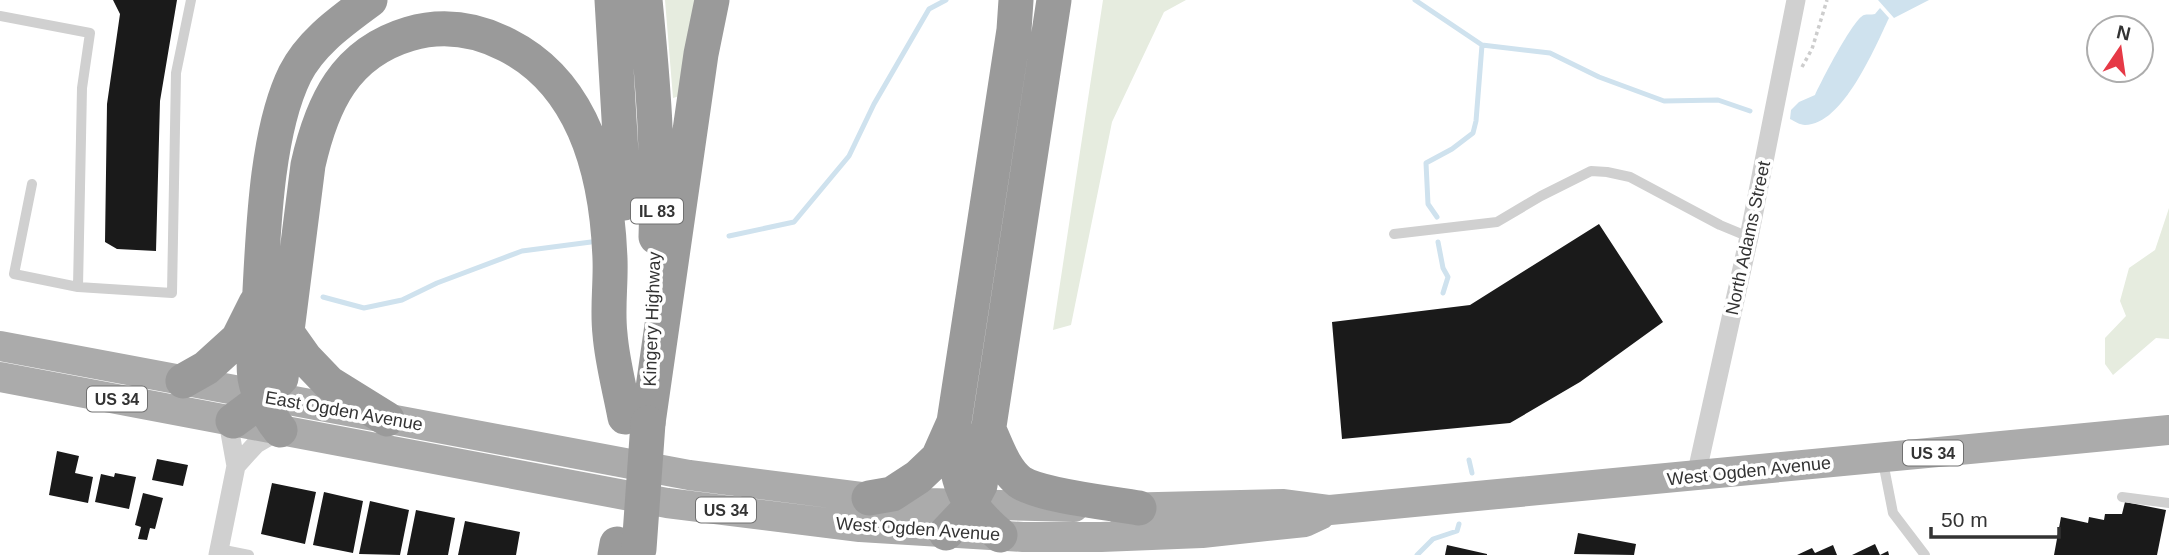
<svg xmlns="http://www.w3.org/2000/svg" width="2169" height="555" font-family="Helvetica,sans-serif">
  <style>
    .green { fill: #e6ecdf }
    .water { fill: #cfe2ee }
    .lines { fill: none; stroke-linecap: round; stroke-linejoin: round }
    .stream { stroke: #cfe2ee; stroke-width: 5 }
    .building { fill: #1a1a1a }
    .path { stroke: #cdcdcd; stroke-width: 3.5; stroke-dasharray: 3.5 3.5; stroke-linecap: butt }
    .service { stroke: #d0d0d0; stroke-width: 10 }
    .minor { stroke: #d0d0d0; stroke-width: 19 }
    .primary { stroke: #ababab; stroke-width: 30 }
    .motorway { stroke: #9a9a9a; stroke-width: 35 }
    .motorway-bridge { stroke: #9a9a9a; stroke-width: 35 }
    .labels { text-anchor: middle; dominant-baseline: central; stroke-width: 7; stroke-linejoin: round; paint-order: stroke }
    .shield { fill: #fff; stroke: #707070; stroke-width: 2 }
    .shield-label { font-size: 16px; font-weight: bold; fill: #333 }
    .street-label { font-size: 18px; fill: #333; stroke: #fff }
  </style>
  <rect width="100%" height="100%" fill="#fff"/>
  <path class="green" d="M665,0H698L683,95L673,98Z
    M1103,0H1186L1164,12L1112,122L1071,325L1053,330Z
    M2169,208V339L2156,338L2113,375L2105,364V338L2126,316L2120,301L2129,268L2155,250Z"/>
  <path class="water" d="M1878,0H1929L1894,18Z
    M1880,8L1889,18C1875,47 1843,125 1805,125C1800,125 1794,121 1790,119L1791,110L1799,102L1815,95C1821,82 1853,19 1864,15C1867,14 1871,15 1875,14Z"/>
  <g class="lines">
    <path class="stream" d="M1415,0L1482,45L1550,53L1599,77L1664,101L1718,100L1750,111
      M1437,217L1428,204L1426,163L1452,149L1473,133L1476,121L1482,45
      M729,236L794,222L849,156L874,104L929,9L946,0
      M1438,242L1443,268L1448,277L1443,293
      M323,297L364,308L402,300L437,283L522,251L591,242
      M1469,460L1472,473
      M1417,555L1433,539L1457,531L1459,524"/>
  </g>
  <path class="building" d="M113,0H177L160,101L156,251L117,249L105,242L107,104L120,14Z
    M1599,224L1663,322L1580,382L1510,423L1342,439L1332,322L1470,305Z
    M57,451L79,456L75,473L93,477L88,503L49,495Z
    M157,459L188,465L183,486L152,480Z
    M115,473L136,477L129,509L95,502L101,474L114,477Z
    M272,483L316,492L305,544L261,534Z
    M324,492L363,501L353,553L313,545Z
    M143,493L163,498L155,529L150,528L147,540L138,539L141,527L135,525Z
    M370,501L409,510L400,555L359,554Z
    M2125,502L2166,510L2157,555H2054L2061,517L2088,523L2089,517L2104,520L2105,514H2122Z
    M416,510L455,518L448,555H407Z
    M465,521L520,532L516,555H458Z
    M1578,533L1636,544L1634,555L1574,554Z
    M1875,544L1880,555L1888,551L1889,555H1852Z
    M1447,545L1487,554V555H1445Z
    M1833,545L1837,555H1797L1812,548L1815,553Z"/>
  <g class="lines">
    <path class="path" d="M1802,67L1812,49L1827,0"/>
    <path class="service" d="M0,16L90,33L82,88L78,287
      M32,184L14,274L78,287L172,293L176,73L191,0
      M1394,234L1497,222L1541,196L1591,171L1607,172L1630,177L1720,225L1749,237
      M1883,462L1893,513L1925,555
      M2122,497L2169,503
      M219,549L249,555"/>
    <path class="minor" d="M236,466L256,444L280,430
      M1696,476L1749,237L1796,0
      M218,555L236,466L229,427L225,419"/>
    <path class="primary" d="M0,346L689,475L869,498L928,503L1074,507
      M0,377L667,503L860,527L1023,537H1101L1202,533L1305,522L1320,515
      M1117,508L1284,504L1330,510L2169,430"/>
    <path class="motorway" d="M612,0L624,203
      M645,0C653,82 659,155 656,237
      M288,334L305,358L329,383L387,419
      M183,381L206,368L238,339L256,303
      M233,421L253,406L281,378L308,165C322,103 345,53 409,34C443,24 476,29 507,45C586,85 607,177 610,259C611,284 607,309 610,334C612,361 620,390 625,417
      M648,423L701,54L712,0
      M280,430C269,417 258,395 255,378C252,356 257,331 259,309C263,240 265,135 295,74C311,42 342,21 370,0
      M989,430C997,447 1004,470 1020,482C1041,496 1111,503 1139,508
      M869,498L892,494L918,477L938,458L954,422
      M946,533L965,513L980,485L1054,0
      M1000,535C958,501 955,473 954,422L1014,30L1016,0
      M615,555L617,544"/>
    <path class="motorway-bridge" d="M639,549L648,423"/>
  </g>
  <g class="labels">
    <g class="shield">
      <rect x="631" y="198.5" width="52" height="25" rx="5"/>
      <rect x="87" y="386.5" width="60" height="25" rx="5"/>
      <rect x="1903" y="440.5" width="60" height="25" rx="5"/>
      <rect x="696" y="497.5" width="60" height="25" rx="5"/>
    </g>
    <g class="shield-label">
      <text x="657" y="211">IL 83</text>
      <text x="117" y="399">US 34</text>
      <text x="1933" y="453">US 34</text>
      <text x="726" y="510">US 34</text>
    </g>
    <g class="street-label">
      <text transform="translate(1748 238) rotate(-78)">North Adams Street</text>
      <text transform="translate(652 319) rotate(-88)">Kingery Highway</text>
      <text transform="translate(344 411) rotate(10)">East Ogden Avenue</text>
      <text transform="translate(1749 471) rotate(-6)">West Ogden Avenue</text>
      <text transform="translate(918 529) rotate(4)">West Ogden Avenue</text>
    </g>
  </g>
  <g transform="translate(2120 49) rotate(13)"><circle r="33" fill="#ffffff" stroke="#adadad" stroke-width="2"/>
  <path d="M0-5L12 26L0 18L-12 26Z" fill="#e63946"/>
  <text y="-10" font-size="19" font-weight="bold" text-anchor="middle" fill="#333333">N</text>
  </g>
  <path d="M1931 527v10h128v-10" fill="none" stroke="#333333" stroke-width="3.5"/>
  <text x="1941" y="527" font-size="21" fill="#333333" stroke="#ffffff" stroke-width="5" paint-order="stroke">50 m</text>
</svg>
